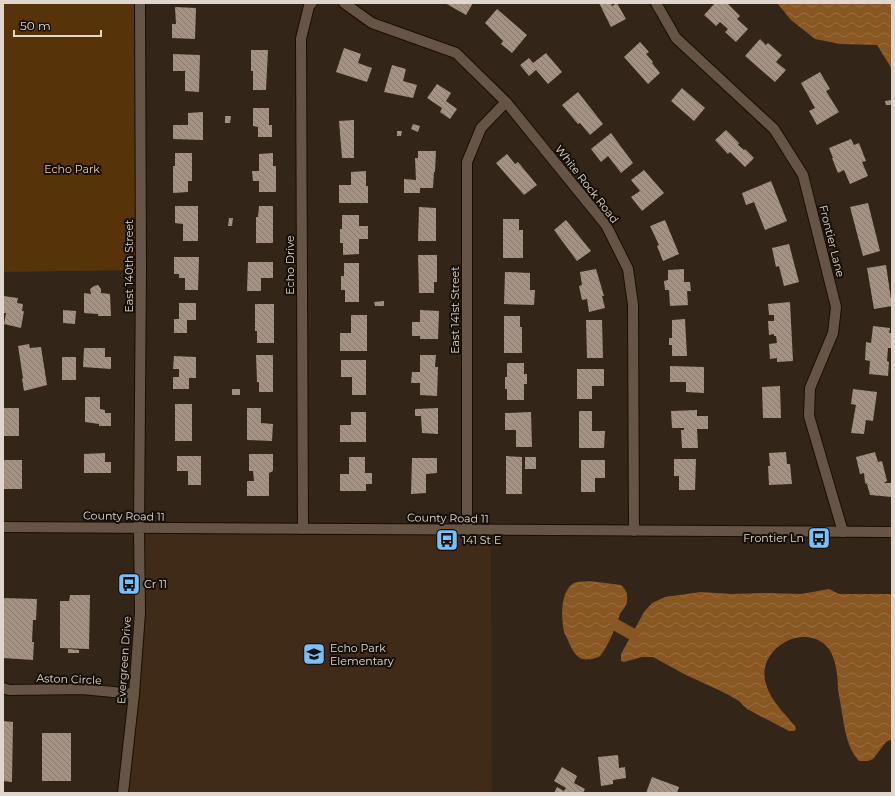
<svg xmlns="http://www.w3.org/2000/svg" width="895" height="796" font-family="Montserrat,sans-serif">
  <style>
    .built { fill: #3f2b18 }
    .green { fill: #573309 }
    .water { fill: url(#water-waves) }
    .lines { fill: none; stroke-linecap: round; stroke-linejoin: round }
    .canal { stroke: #885722; stroke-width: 12 }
    .building { fill: url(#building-back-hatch) }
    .minor-casing { stroke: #1b0d02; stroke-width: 12 }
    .tertiary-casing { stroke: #1b0d02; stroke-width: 12 }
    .minor { stroke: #665546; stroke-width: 10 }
    .tertiary { stroke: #665546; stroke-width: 10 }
    .labels { text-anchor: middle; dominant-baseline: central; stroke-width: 4; stroke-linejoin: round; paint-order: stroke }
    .park-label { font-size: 11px; fill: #fac594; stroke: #160f09 }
    .street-label { font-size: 11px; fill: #e0d6cd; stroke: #160f09 }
    .poi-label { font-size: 11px; fill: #e0d6cd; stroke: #160f09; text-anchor: start }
  </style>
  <defs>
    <pattern id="water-waves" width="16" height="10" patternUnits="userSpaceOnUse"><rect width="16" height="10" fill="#885722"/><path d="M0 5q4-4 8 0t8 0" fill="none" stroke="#986e41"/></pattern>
    <pattern id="building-back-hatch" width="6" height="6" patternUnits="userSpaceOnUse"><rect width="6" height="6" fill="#a59282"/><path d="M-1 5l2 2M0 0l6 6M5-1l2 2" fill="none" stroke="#88796e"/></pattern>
  </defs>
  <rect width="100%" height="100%" fill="#332517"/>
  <path class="built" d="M139,528L491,531L492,793H123L134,694Z"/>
  <path class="green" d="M3,3H140L141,270L3,272Z"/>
  <path class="water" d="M777,3H892V69L877,45L840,44L815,39L791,20Z
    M589,581L621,585C626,589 628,594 627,601C627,606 622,610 620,614C616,626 608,647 600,656C596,659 587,660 582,659C575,656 572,649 569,643C568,639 565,635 564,632C561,618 560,591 574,583C578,581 584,582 589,581Z
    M829,589L839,594H889L892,595V739L886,742L873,759L868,761H859C847,747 845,731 842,713C841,705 839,697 838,689C838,678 836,657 828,648C806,621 755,648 766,684C771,701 784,713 795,726L796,729L794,731H789L747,709L739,701L727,694L684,674L653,657H642L624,662L621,661V654L644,612L652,603L665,597L701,592L731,594L766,593L801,594Z"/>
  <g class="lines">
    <path class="canal" d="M616,625L632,634"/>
  </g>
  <path class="building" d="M445,3H473L466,15Z
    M599,3H611L612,6L617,3L626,19L611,27Z
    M715,3H727L740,16L737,19L748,29L736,42L725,32L728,29L720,22L716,26L704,15Z
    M175,7L196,8L195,39L172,38V24H176Z
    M497,9L527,35L512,53L501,44L503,41L485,23Z
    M760,39L766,45L768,43L782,55L776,62L786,70L775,82L745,56Z
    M640,42L649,52L646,54L653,62L652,63L660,73L648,84L624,57Z
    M344,48L361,54L358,63L372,68L367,82L336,72Z
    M251,50H268L266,90H253V71H251Z
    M546,53L562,72L548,84L536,70L529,76L520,65L529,58L533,63Z
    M173,54L200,55L199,92L185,91V71H173Z
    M392,65L406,69L403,81L417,85L413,98L384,92Z
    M820,72L830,89L826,91L839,112L817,125L809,111L815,108L801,83Z
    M437,84L451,93L446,101L457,109L450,119L440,112L442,108L427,98Z
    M682,88L705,108L694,121L671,101Z
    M578,92L603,124L590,135L580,123L578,124L562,105Z
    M892,100V105H886L885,101Z
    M253,108H269V125H272V137H258V127L253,126Z
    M203,112V140L173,139V125H188V113Z
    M225,116H231L230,123H225Z
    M354,120V158H342L339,121Z
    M413,124L420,126L418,132L411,129Z
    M726,130L739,143L738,145L744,150L745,149L754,158L745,167L730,152L728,154L715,140Z
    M397,131H402L401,136H397Z
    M611,133L633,163L621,173L608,156L601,162L591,149Z
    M851,139L854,145L859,143L866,161L862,162L868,176L850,184L844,170L838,173L832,158H833L829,148Z
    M418,151H436L435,172H434L433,188H420V193H404V179L416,180L415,158H418Z
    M175,153H192V181H188V192L173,193V166H175Z
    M273,153V166H276V192H259V181H253L252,171H259V154Z
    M507,154L515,164L518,162L537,185L524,195L496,163Z
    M644,170L664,193L642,211L631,197L640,191L631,180Z
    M366,171V186H368V203H339V185H351V172Z
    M771,181L787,221L765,230L754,202L746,205L742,193Z
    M868,203L880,251L863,256L850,207Z
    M175,206H198V241H183V224L175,223Z
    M259,206H273V243H256V217H258Z
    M419,207L436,208V241H418Z
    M342,215H359V226H368V239H359V254L343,255V243H340V229H342Z
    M229,218H233L232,226H228Z
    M503,219H519V230H523V258H503Z
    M566,220L591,251L577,261L554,230Z
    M665,220L679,254L663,261L657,246L659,245L650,226Z
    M789,244L799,282L784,286L779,266L776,267L772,248Z
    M418,255H437V282H434V293H419Z
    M174,257H199L198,290H185V278H179V274H174Z
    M248,262H273V278H261V291H247Z
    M344,263H359V302H345V290H341V276H344Z
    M886,265L892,306L874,309L867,268Z
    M596,269L604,296H602L605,308L589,312L587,299L582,300L579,286L582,285L580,272Z
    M684,269V282H690L691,291H687L688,305L670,306L669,290H665L664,281L668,280V270Z
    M505,272L530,273V290H535L534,305L504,304Z
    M98,285L101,289V293L110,294L111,316H98V314L84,313V293L91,294L90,289L94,286Z
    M3,296L18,298L17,303L23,304L22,311H24L21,328L4,324L6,313H3Z
    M384,301V306H375L374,302Z
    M790,302L793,361L777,362V358L770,359L769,344L777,343L776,336H774V334L769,335L768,321H774V315H769L768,304Z
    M179,303H196V320H187V333H174V319H179Z
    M255,304H274V343H257V331H255Z
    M63,310L76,311L75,324L63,323Z
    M420,310L439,311L438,339H420V336H412V322H420Z
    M351,315H367V351H340V333H351Z
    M504,316H520V327H522V353H504Z
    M685,319L687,356H672V345H669V338H672V320Z
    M586,320H602L603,358H587Z
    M873,326L890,328L889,333H892L891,348H888L887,361L889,362L888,376L869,374L870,361L865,360L866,342L871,343Z
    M29,344L30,348L41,347L47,385L24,391L22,379L23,378L18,346Z
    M84,348H105V357H111V369L83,367Z
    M256,355H273V392H259V382H257Z
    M420,355H436L435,367H438L437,396L420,395V383H411L412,372H420Z
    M174,356L196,357V378H189V389H173V377H179V369H173Z
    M62,357H76V380H62Z
    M341,360H366V395H352V377H341Z
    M507,363H524V374H527V384H524V400H507V389H505V377H507Z
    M670,366L704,367V393L686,392V382H670Z
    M577,369H604V386H592V399H577Z
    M780,386L781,418H763L762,387Z
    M232,389H240V395H232Z
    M853,389L877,392L873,421L866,420L864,434L851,433L856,405L851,404Z
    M85,397H100V409L105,410V413H111V426H99V424L85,422Z
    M175,404H192V441H175Z
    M3,408H19V436H3Z
    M247,408H261V423L273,424L272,441L247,440Z
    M438,408V434L422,433L421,416H415V409Z
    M697,410V416H708V429H697L698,448H682L681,430H684V428H672L671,411Z
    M579,411H592V431H605L604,448H579Z
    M351,412H366V442H340V425H351Z
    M531,412L532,447H516V430H505V413Z
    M786,452L787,464H790L792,484L769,485L768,466H770L769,453Z
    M875,452L878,462L882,461L887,481L884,483H892V497L870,495L867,484L865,483L864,473L860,474L856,457Z
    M105,453V462H111V473H84V454Z
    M249,454H273V471L269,473V496H247V481H254L253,471H249Z
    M177,456H201V485H188V471H177Z
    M506,456L522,457V494H506Z
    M349,457H365V473H372V484H366V491H340V474H349Z
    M525,457H536V469H525Z
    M412,458H437V473L426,474V493L411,494Z
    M674,459H696L695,490H679V476H674Z
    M3,460H22V489H3Z
    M581,460H605V478H595V492H581Z
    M70,595H90L89,649L60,648V601H69V602Z
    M3,598L37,599L36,620H33L32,642H34L33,660L3,658Z
    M68,649L79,650V653H68Z
    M3,721L13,722L12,782L3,781Z
    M42,733H71V781H42Z
    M618,755L619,768L625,767L626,778L613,780V784L601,786L598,757Z
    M562,767L577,776L574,783L585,789L583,793H554L557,787L564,791L566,788L554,781Z
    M652,777L679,787L677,793H646Z"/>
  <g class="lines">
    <g class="minor-casing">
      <path id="minor" d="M344,3L372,23L456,53L506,102L606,225L628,269L633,305L634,531
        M656,3L676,38L774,129L803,175L836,307L833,333L810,388L809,416L843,532
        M139,528L141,270L140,3
        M303,529L301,39L309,6L312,3
        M467,530V162L481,128L506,102
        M3,688L9,690L82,689L134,694"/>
    </g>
    <g class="tertiary-casing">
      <path id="tertiary" d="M3,527L892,532
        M123,793L134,694L140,613L139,528"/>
    </g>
    <use href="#minor" class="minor"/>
    <use href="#tertiary" class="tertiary"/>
  </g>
  <defs>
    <g id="bus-square" transform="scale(1.15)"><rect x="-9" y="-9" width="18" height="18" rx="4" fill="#79bff8" stroke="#160f09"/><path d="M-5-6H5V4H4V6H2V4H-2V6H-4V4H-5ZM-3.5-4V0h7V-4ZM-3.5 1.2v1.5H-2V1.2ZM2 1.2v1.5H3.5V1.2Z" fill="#111"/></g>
    <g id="school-square" transform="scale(1.15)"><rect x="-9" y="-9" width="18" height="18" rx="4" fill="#79bff8" stroke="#160f09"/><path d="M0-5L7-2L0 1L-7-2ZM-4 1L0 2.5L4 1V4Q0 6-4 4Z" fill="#111"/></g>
  </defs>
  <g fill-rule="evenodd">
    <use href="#bus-square" x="819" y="538"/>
    <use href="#bus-square" x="447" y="540"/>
    <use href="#bus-square" x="129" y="584"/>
    <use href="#school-square" x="314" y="654"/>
  </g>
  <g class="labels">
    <g class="park-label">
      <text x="72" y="169">Echo Park</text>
    </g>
    <g class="street-label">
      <text transform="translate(587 184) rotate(52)">White Rock Road</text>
      <text transform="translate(832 241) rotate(76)">Frontier Lane</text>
      <text transform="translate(290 265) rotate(-90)">Echo Drive</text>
      <text transform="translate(129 266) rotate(-90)">East 140th Street</text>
      <text transform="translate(455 310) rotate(-90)">East 141st Street</text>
      <text transform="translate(124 516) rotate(1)">County Road 11</text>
      <text transform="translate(448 518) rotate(1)">County Road 11</text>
      <text transform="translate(124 660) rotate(-86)">Evergreen Drive</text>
      <text transform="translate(69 679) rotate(2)">Aston Circle</text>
    </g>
    <g class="poi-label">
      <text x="804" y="538" text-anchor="end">Frontier Ln</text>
      <text x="462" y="540">141 St E</text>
      <text x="144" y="584">Cr 11</text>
      <text x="330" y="648">Echo Park<tspan x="330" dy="13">Elementary</tspan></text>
    </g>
  </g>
  <rect width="895" height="796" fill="none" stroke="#e0d6cd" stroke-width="8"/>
  <path d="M14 30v6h87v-6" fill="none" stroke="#e0d6cd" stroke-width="2"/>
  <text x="20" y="30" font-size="12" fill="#e0d6cd" stroke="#160f09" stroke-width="3" paint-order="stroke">50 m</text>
</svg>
